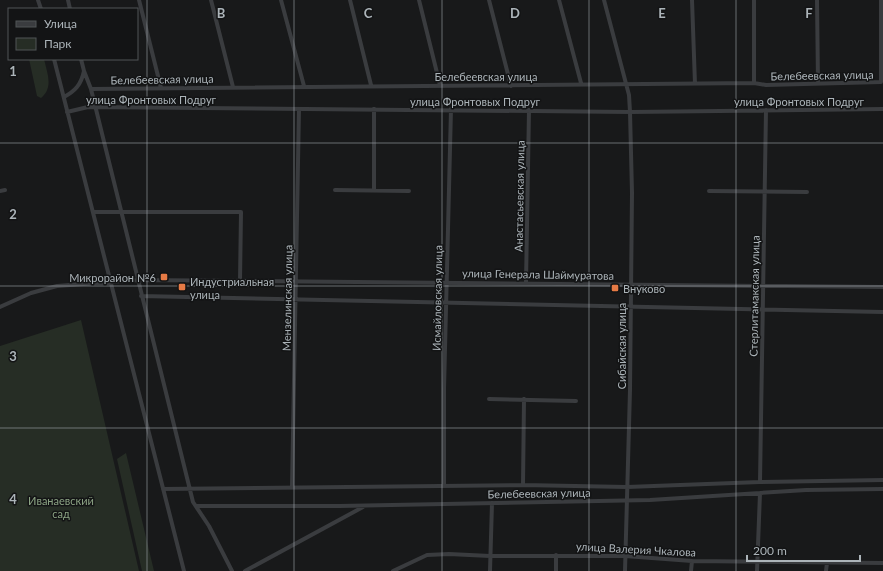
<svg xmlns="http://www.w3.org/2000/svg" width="883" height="571" font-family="Lato,sans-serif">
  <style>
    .green { fill: #262d25 }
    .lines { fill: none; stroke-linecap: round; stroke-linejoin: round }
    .minor { stroke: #3a3c3f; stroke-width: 4 }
    .grid { fill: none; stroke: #acb4b9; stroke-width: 1; stroke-opacity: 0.55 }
    .poi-dot { fill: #e67a45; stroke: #131415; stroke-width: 1.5 }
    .labels { text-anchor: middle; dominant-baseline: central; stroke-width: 3; stroke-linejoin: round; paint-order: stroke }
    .street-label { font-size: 11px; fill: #acb4b9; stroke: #131415 }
    .poi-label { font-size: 11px; fill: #acb4b9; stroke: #131415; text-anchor: start }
    .park-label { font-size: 11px; fill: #8ca384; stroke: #131415 }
    .grid-label { font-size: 13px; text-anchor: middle; font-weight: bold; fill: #acb4b9; stroke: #131415; stroke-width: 3; stroke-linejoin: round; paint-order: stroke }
  </style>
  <rect width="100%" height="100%" fill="#18191a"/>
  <path class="green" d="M29,59H44C47,73 54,87 41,98L37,96Z
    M81,320L139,571H0V346Z
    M126,453L154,571H142L117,459Z"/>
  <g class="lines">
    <path class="minor" d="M38,0L41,9
      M68,0L70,9
      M139,0L161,88
      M211,0L233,87
      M281,0L304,86
      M350,0L371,85
      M419,0L440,85
      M489,0L511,86
      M559,0L581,83
      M604,0L629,95L630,112L632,193L630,390L625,571
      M692,0L695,84
      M754,0V83
      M817,0L818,83
      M54,59L184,571
      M81,59L84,71L91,89L193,502L209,526L232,571
      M91,89L754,83L766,85L881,82V0
      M64,97C75,91 81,85 84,71
      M374,109V190
      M67,112L88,107L630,112L883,109
      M335,190L409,191
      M0,191L5,190
      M709,191L807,192
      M93,212H241L240,281
      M526,283L529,110
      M141,296L883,312
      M0,307L31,293L57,286L137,280L883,287
      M489,399L576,401
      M760,482L766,110
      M523,485L524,399
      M444,486V389L451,109
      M292,488L299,109
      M163,489L523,485L627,487L760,482L883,480
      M196,506H339L650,500L806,490L883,489
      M245,571L363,507
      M393,571L427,555L449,554L490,556H625L692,561L883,563
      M490,571L492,503
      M556,571V555
      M691,571L692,561
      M757,571L760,493
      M826,571L827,563"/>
  </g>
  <path class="grid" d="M147,0V571M294,0V571M442,0V571M589,0V571M736,0V571M0,143H883M0,286H883M0,428H883"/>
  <g class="poi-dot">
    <rect x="160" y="273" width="8" height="8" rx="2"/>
    <rect x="178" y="283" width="8" height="8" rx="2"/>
    <rect x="611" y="284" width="8" height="8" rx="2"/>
  </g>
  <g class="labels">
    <g class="street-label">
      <text transform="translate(822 75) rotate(-1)">Белебеевская улица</text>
      <text x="486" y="76">Белебеевская улица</text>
      <text transform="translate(162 79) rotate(-1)">Белебеевская улица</text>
      <text x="151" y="99">улица Фронтовых Подруг</text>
      <text x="475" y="101">улица Фронтовых Подруг</text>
      <text x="799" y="101">улица Фронтовых Подруг</text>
      <text transform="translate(519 196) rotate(-89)">Анастасьевская улица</text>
      <text transform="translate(538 274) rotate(1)">улица Генерала Шаймуратова</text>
      <text transform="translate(754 296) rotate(-89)">Стерлитамакская улица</text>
      <text transform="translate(287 298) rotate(-89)">Мензелинская улица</text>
      <text transform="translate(437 298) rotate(-89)">Исмайловская улица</text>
      <text transform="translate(621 346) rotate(-90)">Сибайская улица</text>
      <text transform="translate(539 493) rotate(-1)">Белебеевская улица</text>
      <text transform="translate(636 549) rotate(3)">улица Валерия Чкалова</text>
    </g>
    <g class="poi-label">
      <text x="156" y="277" text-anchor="end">Микрорайон №6</text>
      <text x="190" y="281">Индустриальная<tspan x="190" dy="13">улица</tspan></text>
      <text x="623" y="288">Внуково</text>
    </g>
    <g class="park-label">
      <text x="61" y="500">Иванаевский<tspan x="61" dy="13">сад</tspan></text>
    </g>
  </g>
  <g class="grid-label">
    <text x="221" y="18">B</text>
    <text x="368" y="18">C</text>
    <text x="515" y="18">D</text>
    <text x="662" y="18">E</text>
    <text x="809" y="18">F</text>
    <text x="13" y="76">1</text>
    <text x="13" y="219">2</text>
    <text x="13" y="361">3</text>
    <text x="13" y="504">4</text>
  </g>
  <rect x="8" y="8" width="130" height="52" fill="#131415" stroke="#505457"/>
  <rect x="16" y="21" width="20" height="6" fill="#3a3c3f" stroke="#505457"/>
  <text x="44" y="28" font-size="12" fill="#acb4b9">Улица</text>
  <rect x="16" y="38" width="20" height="12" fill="#262d25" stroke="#505457"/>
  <text x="44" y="48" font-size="12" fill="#acb4b9">Парк</text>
  <path d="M747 555v6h113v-6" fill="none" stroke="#acb4b9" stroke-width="2"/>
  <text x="753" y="555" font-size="12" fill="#acb4b9" stroke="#131415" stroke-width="3" paint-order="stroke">200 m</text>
</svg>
